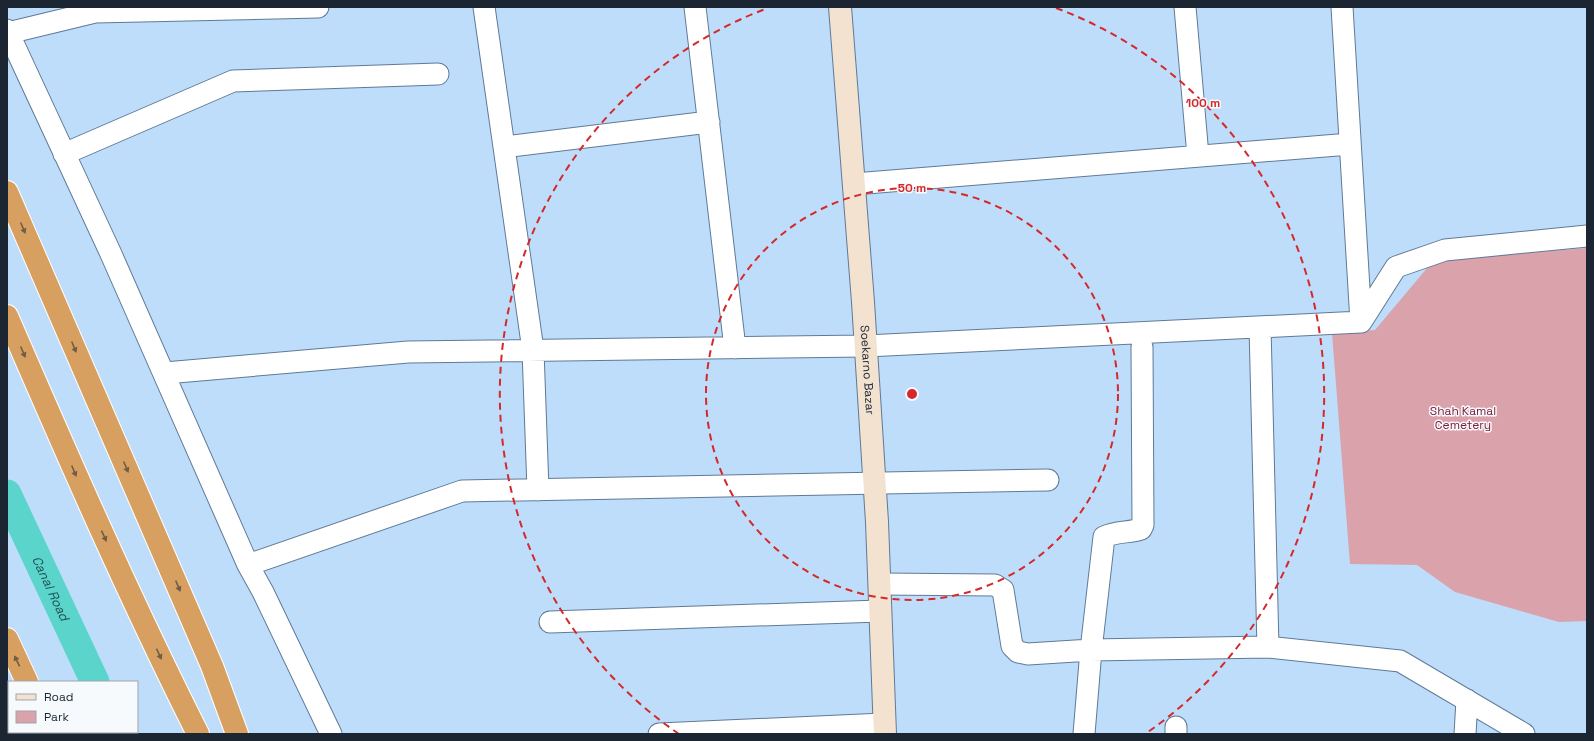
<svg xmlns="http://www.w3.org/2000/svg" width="1594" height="741" font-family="'Space Grotesk',sans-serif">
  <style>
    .green { fill: #daa2aa }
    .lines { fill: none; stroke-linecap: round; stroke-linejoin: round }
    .canal { stroke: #5bd5cc; stroke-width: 29 }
    .street-casing { stroke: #5f7a96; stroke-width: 23 }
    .secondary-casing { stroke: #5f7a96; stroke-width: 24 }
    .highway-casing { stroke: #fff; stroke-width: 24 }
    .street { stroke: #fff; stroke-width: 21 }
    .secondary { stroke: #f3e2cf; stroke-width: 22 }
    .highway { stroke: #d8a060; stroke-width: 22 }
    .oneway { fill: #705d47 }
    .ring { fill: none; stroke: #d62828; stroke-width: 2; stroke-dasharray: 7 5 }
    .labels { text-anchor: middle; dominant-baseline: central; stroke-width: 3; stroke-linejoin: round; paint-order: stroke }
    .street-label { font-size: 12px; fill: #1b2632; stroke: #f7fafd }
    .park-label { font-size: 12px; fill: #821b3a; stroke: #f7fafd }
    .water-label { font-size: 13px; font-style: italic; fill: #1e524e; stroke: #f7fafd }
    .centre { fill: #d62828; stroke: #f7fafd; stroke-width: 2 }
    .ring-label { font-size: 12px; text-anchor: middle; font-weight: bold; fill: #d62828; stroke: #f7fafd; stroke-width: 3; stroke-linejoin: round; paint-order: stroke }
  </style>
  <rect width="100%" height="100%" fill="#beddfb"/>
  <path class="green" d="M1587,248V621L1559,622L1455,592L1417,565L1350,564L1332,333L1375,330L1433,261Z"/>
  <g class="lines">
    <g class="canal">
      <path id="s1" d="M7,494L95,682"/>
      <path d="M118,732L119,734"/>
    </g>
    <g class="street-casing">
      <path id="street" d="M484,7L533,350L538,490
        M695,7L735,348
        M1185,7L1198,156
        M7,30L111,254L248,565L263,592L331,734
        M8,33L95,12L318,7
        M504,147L709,122
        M64,154L233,81L438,74
        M854,184L1350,144
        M1361,322L1396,267L1445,250L1587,236
        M1260,327L1268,647
        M165,373L408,352L866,346L1361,322L1342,7
        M248,565L462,491L1048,480
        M880,584L995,585L1003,590L1012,646L1018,652L1028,654L1091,650L1268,647L1400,661L1524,734
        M550,622L880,611
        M1176,727V734
        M659,734L884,724
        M1084,734L1091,650L1104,537C1116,531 1129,533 1141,529L1143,525L1142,347
        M1465,734L1467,700"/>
    </g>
    <g class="secondary-casing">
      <g id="secondary">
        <path id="s2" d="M840,7L863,302L877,522L885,734"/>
      </g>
    </g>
    <g class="highway-casing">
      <path id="highway" d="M7,192L212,666L237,734
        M7,316C68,457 129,597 198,734
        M7,639L27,682
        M51,732L52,734"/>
    </g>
    <use href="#street" class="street"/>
    <use href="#secondary" class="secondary"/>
    <use href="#highway" class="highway"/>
  </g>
  <defs><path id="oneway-solid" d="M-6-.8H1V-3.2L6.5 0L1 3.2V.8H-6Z"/></defs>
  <g class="oneway">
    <use href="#oneway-solid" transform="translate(23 228) rotate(67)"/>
    <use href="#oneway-solid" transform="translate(74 347) rotate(67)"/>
    <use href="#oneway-solid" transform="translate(23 352) rotate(67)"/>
    <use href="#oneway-solid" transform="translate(126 467) rotate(67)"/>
    <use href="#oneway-solid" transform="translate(74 471) rotate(67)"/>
    <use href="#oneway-solid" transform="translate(104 536) rotate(65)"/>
    <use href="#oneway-solid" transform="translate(178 586) rotate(67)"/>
    <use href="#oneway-solid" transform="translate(159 654) rotate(65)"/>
    <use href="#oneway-solid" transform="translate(17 661) rotate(-116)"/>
  </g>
  <g class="ring">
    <circle cx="912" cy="394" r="206"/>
    <path d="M679 734A412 412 0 0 1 768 8M1056 8A412 412 0 0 1 1145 734"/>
  </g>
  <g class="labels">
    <g class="street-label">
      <text stroke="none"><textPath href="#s2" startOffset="364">Soekarno Bazar</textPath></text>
    </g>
    <g class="park-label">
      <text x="1463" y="411">Shah Kamal<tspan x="1463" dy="14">Cemetery</tspan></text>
    </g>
    <g class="water-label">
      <text stroke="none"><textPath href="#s1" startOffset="104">Canal Road</textPath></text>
    </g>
  </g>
  <circle cx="912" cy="394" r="6" class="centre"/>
  <g class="ring-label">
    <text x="1203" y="107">100 m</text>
    <text x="912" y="192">50 m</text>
  </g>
  <rect width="1594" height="741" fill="none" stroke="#1b2632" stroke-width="16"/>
  <rect x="8" y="681" width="130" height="52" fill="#f7fafd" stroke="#9fa5ac"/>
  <rect x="16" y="694" width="20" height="6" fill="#f3e2cf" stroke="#9fa5ac"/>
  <text x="44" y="701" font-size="12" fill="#1b2632">Road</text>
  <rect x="16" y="711" width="20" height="12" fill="#daa2aa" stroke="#9fa5ac"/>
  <text x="44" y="721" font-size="12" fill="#1b2632">Park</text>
</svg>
